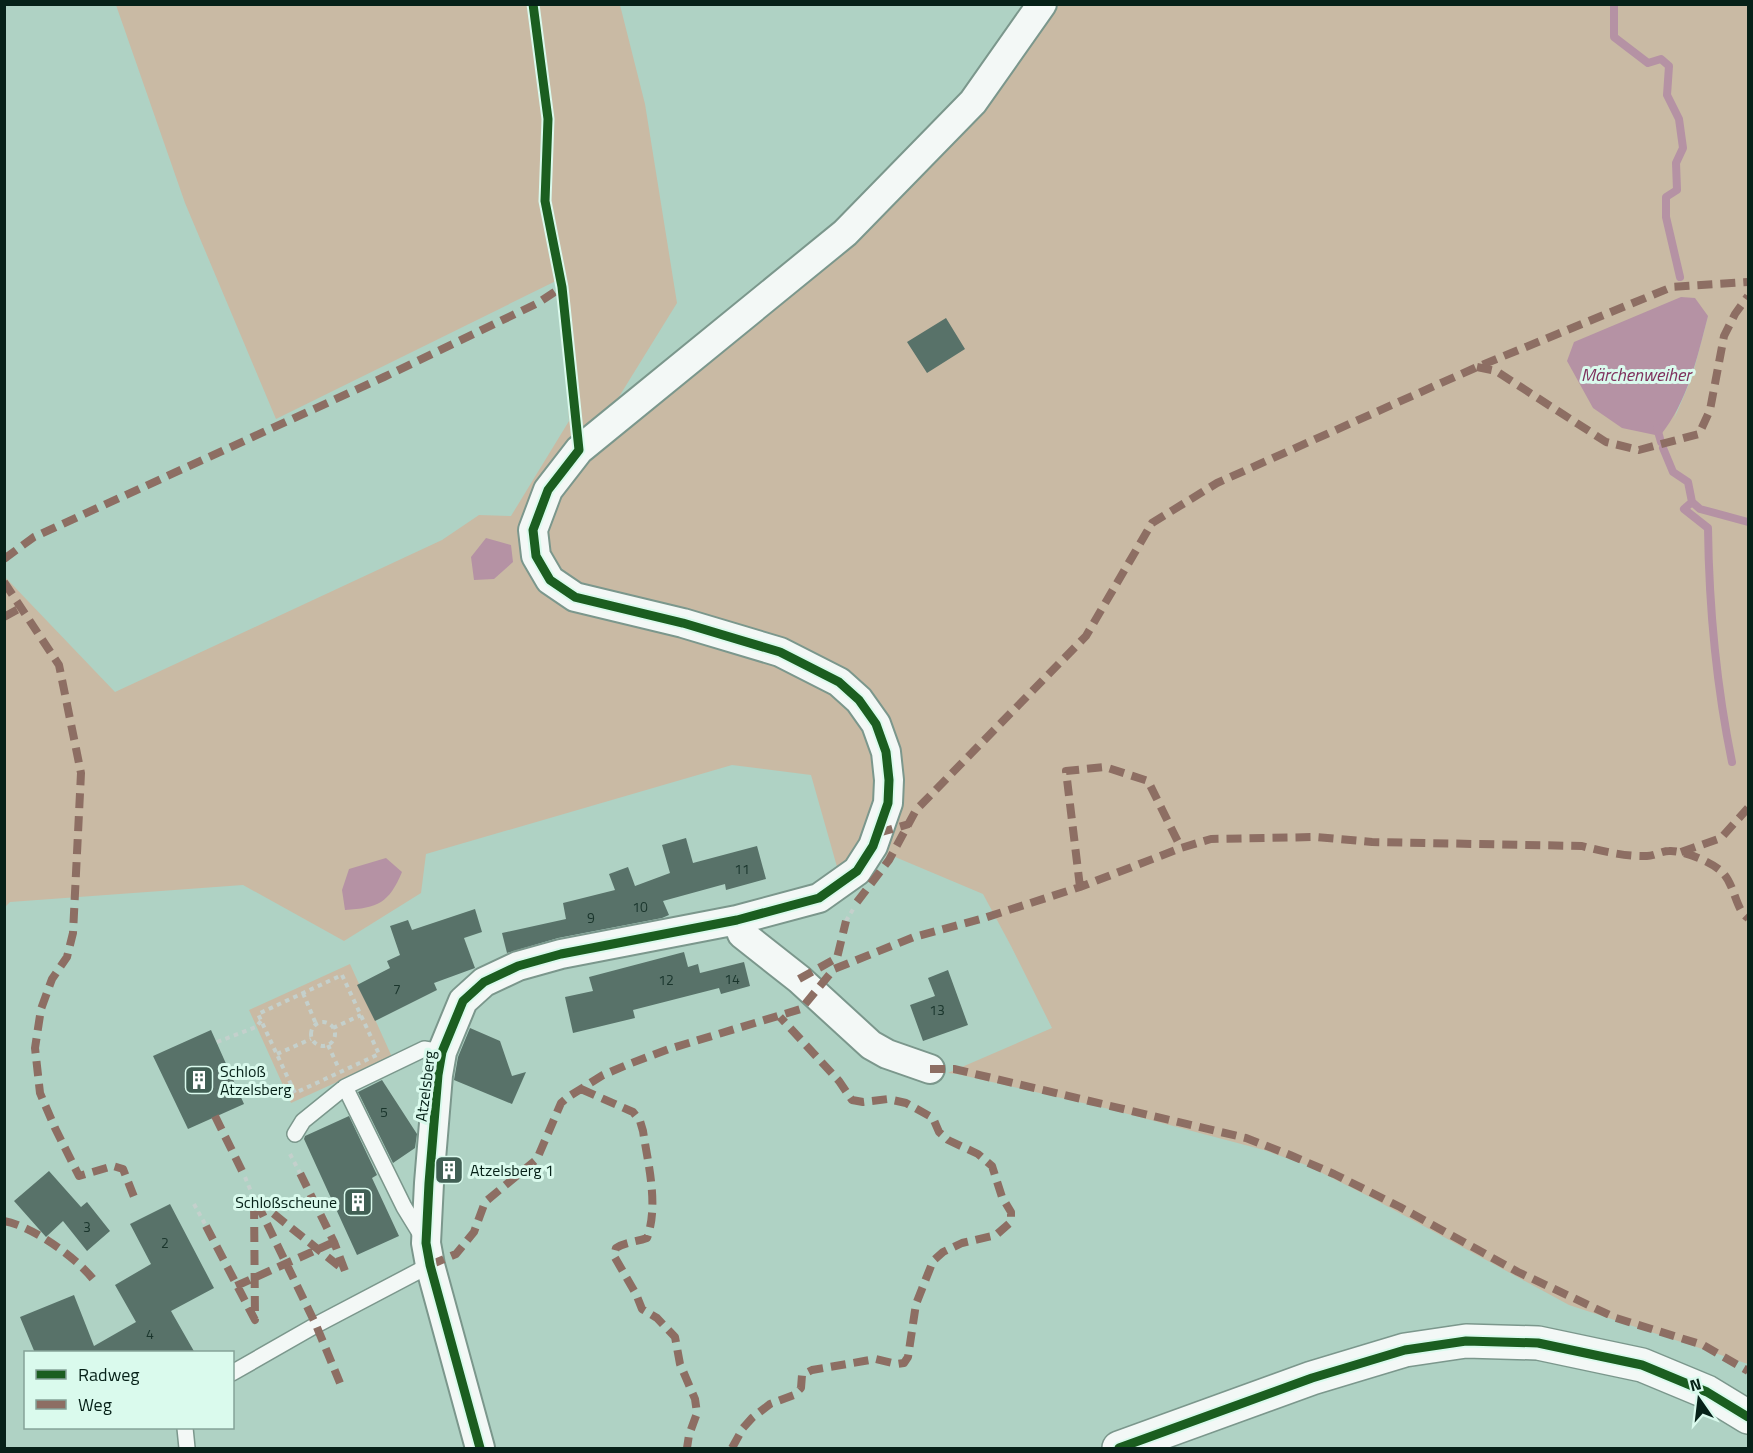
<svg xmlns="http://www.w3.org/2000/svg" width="1753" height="1453" font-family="'Titillium Web',sans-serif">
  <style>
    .green { fill: #c9baa4; fill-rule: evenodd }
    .water { fill: #b592a4 }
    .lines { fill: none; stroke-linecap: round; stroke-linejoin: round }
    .stream { stroke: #b592a4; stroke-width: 8 }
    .building { fill: #587269 }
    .lane-casing { stroke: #7b978c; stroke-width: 18 }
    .street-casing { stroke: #7b978c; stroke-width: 32 }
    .secondary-casing { stroke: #7b978c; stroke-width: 36 }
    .path { stroke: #c4d0cc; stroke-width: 4; stroke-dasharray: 4.5 4.5; stroke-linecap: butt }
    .lane { stroke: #f3f8f6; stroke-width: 15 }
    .street { stroke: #f3f8f6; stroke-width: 28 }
    .secondary { stroke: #f3f8f6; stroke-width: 33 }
    .quiet { stroke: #8d6e63; stroke-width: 8; stroke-dasharray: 15 8; stroke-linecap: butt }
    .cycleway-casing { stroke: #dafaed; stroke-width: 13 }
    .cycleway { stroke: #1b5e20; stroke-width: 9 }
    .labels { text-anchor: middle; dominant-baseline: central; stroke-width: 6; stroke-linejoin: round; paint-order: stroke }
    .number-label { font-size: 14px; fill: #1a352c }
    .poi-label { font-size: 16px; fill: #062118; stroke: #dafaed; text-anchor: start }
    .street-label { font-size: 16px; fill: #062118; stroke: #dafaed }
    .water-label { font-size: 18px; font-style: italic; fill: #7f315d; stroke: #dafaed }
  </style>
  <rect width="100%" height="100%" fill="#afd2c4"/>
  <path class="green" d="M116,5H620L645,104L677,303L617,400L845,233L1039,5H1748V1364L1569,1305L1372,1198L1306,1165L1264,1150L1109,1109L957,1074L948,1073L1052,1028L1011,946L983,894L888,854L845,895L811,775L732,765L426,854L421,893L344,941L243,885L10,902L5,907V577L115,692L442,540L479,515L511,516L569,421L562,278L276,419L185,203ZM1708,316L1692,377L1674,419Z
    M350,964L392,1057L291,1103L249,1010Z"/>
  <path class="water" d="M1681,297L1695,298L1708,316C1697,358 1688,401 1660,436L1622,428L1593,408L1567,361L1574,342Z
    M486,538L511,545L513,562L494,579L474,580L471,557Z
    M386,858L402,872C389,903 378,908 345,910L342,890L349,869Z"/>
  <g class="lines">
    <path class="stream" d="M1614,4V37L1648,63L1661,59L1669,66L1667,95L1679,119L1683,148L1676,163L1677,190L1666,197V217L1680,277
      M1657,428L1661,442
      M1663,448L1673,472L1688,482L1692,502L1700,509L1748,522
      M1692,502L1684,509L1708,528C1709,607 1716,684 1732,762"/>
  </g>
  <path class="building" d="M946,318L965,349L927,373L907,342Z
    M686,838L693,863L757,846L766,879L726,890L725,884L663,901L669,915L662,918L558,938L507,953L502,933L566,919L563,903L615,890L609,874L628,867L635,886L670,873L662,845Z
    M475,909L482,932L464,938L475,968L434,983L437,990L375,1021L357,985L390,968L387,961L400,955L390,926L408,920L412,930Z
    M684,952L688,967L698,964L700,973L744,962L750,986L721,994L719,988L633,1010L635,1018L573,1033L565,997L593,991L589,977Z
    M948,970L968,1025L923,1041L910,1005L935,996L928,978Z
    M470,1028L500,1041L512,1076L526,1072L512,1104L454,1080L458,1057Z
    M211,1030L244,1104L188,1129L153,1056Z
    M382,1080L417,1134L415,1148L393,1163L358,1092Z
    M349,1116L377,1175L372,1178L399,1236L357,1255L304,1139L305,1136Z
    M49,1171L81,1207L87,1202L110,1231L87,1251L63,1221L46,1237L14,1201Z
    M170,1204L214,1288L171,1311L195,1353H35L20,1317L74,1295L94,1346L136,1322L115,1285L151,1264L130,1224Z"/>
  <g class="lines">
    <g class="lane-casing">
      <path id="lane" d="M345,1087L404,1207L423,1238
        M295,1134L303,1121L345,1087L424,1049L442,1052
        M232,1373L316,1325L430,1265
        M185,1428L187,1448"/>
    </g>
    <g class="street-casing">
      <path id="street" d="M737,920L742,934L799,979L871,1045L887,1054L930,1069
        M480,1448L430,1265L426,1243L429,1183L438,1075L442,1052L463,1001L484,982L518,966L561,954L737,920L819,898L857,871L873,846L888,803L889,780L886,752L876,724L859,700L839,682L780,652L683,623L575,597L550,580L536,556L533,530L548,490L579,450L845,233L973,102L1042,4"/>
    </g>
    <g class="secondary-casing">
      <path id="secondary" d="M1119,1448L1312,1378L1405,1350L1466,1341L1538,1343L1642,1365L1707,1392L1748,1417"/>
    </g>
    <path class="path" d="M846,921L855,906
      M342,975L379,1054L295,1093L258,1014Z
      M303,993L316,1024
      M311 1034a12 12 0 1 1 24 0a12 12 0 1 1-24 0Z
      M333,1028L361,1015
      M217,1042L256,1027L261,1021
      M328,1045L339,1069
      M277,1054L311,1039
      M290,1154L300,1173
      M245,1177L252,1194
      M194,1204L206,1226"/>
    <use href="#lane" class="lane"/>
    <use href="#street" class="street"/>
    <use href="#secondary" class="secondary"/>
    <path class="quiet" d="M1477,367L1496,371L1606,442L1639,450L1699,434L1710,410L1724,336L1735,314L1748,296
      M4,559L34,537L384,377L538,303L562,287
      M4,582L59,665L81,773L73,933L67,957L52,979L41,1009L35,1048L40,1093L55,1128L79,1176L113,1166L123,1169L136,1202
      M4,617L22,607
      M878,833L909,824
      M1681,852L1721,838L1748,808
      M1080,887L1066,771L1105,767L1148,781L1181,848
      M857,902L889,860L916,810L1086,636L1152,523L1217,483L1477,367L1672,287L1748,282
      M799,979L837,958L846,921
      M930,1069H954L1246,1138L1290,1155L1334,1174L1400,1207L1518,1272L1616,1318L1703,1345L1748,1371
      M581,1089L633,1112L640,1121L643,1131C648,1164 659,1205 647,1238C636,1242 625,1242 616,1248L614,1256L636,1294L642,1309L657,1318L675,1337L680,1364L695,1399L697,1413L689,1435L687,1448
      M215,1116L245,1177
      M257,1203L316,1325L340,1383
      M4,1221C33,1226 80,1260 96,1283
      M206,1226L255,1320L254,1198L345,1271L334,1242L300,1173
      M430,1265L456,1254L474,1232L485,1202L537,1159L561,1103L568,1097L603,1075L629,1064L669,1049L801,1009L834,969L914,937L981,919L1080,887L1181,848L1211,839L1316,837L1372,842L1582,846C1601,851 1627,857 1647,856C1654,856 1662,851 1669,851C1683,850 1711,862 1721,871C1735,883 1735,910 1748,918
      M236,1286L334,1242
      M732,1448L743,1428L752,1418L770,1404L794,1395L801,1388L802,1375L812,1370L876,1359L897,1364L904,1363L908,1357L916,1304L933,1261L943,1252L962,1243L996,1235L1011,1222V1212L1002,1197L992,1166L978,1154L948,1140L939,1132L933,1118L906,1103L888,1099L863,1102L852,1100L839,1081L780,1017"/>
    <g class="cycleway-casing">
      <path id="cycleway" d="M480,1448L430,1265L426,1243L429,1183L438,1075L442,1052L463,1001L484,982L518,966L561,954L737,920L819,898L857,871L873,846L888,803L889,780L886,752L876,724L859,700L839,682L780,652L683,623L575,597L550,580L536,556L533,530L548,490L579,450L562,287L545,201L548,119L533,4
        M1119,1448L1312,1378L1405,1350L1466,1341L1538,1343L1642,1365L1707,1392L1748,1417"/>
    </g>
    <use href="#cycleway" class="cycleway"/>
  </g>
  <defs>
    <g id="building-square" transform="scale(1.5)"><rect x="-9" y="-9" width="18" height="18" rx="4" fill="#415f54" stroke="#dafaed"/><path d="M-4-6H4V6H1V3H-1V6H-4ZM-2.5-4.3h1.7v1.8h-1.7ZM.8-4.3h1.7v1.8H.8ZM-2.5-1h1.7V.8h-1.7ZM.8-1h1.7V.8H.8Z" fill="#fff"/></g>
  </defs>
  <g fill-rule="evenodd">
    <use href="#building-square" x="199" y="1080"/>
    <use href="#building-square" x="449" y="1170"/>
    <use href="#building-square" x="358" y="1202"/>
  </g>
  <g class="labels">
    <g class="number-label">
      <text x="742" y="868">11</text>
      <text x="640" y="906">10</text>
      <text x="591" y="917">9</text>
      <text x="732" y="978">14</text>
      <text x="666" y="979">12</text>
      <text x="397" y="988">7</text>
      <text x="937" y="1009">13</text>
      <text x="384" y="1111">5</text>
      <text x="87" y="1226">3</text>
      <text x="165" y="1242">2</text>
      <text x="150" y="1333">4</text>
    </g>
    <g class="poi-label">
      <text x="220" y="1071">Schloß<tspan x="220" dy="18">Atzelsberg</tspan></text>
      <text x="470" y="1170">Atzelsberg 1</text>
      <text x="337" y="1202" text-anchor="end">Schloßscheune</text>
    </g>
    <g class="street-label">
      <text transform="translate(425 1086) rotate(-83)">Atzelsberg</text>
    </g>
    <g class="water-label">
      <text x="1636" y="374">Märchenweiher</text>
    </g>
  </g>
  <rect width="1753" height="1453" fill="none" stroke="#062118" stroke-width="12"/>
  <rect x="24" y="1351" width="210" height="78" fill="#dafaed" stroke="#85a398" stroke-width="1.5"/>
  <rect x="36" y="1370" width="30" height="9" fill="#1b5e20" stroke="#85a398" stroke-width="1.5"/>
  <text x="78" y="1381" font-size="18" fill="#062118">Radweg</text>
  <rect x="36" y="1400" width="30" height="9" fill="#8d6e63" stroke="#85a398" stroke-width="1.5"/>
  <text x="78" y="1411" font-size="18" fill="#062118">Weg</text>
  <g transform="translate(1699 1399) rotate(346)" stroke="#dafaed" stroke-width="4.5" paint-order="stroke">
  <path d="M0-4.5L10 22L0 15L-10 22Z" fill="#062118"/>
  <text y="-9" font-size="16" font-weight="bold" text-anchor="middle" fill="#062118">N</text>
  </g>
</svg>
